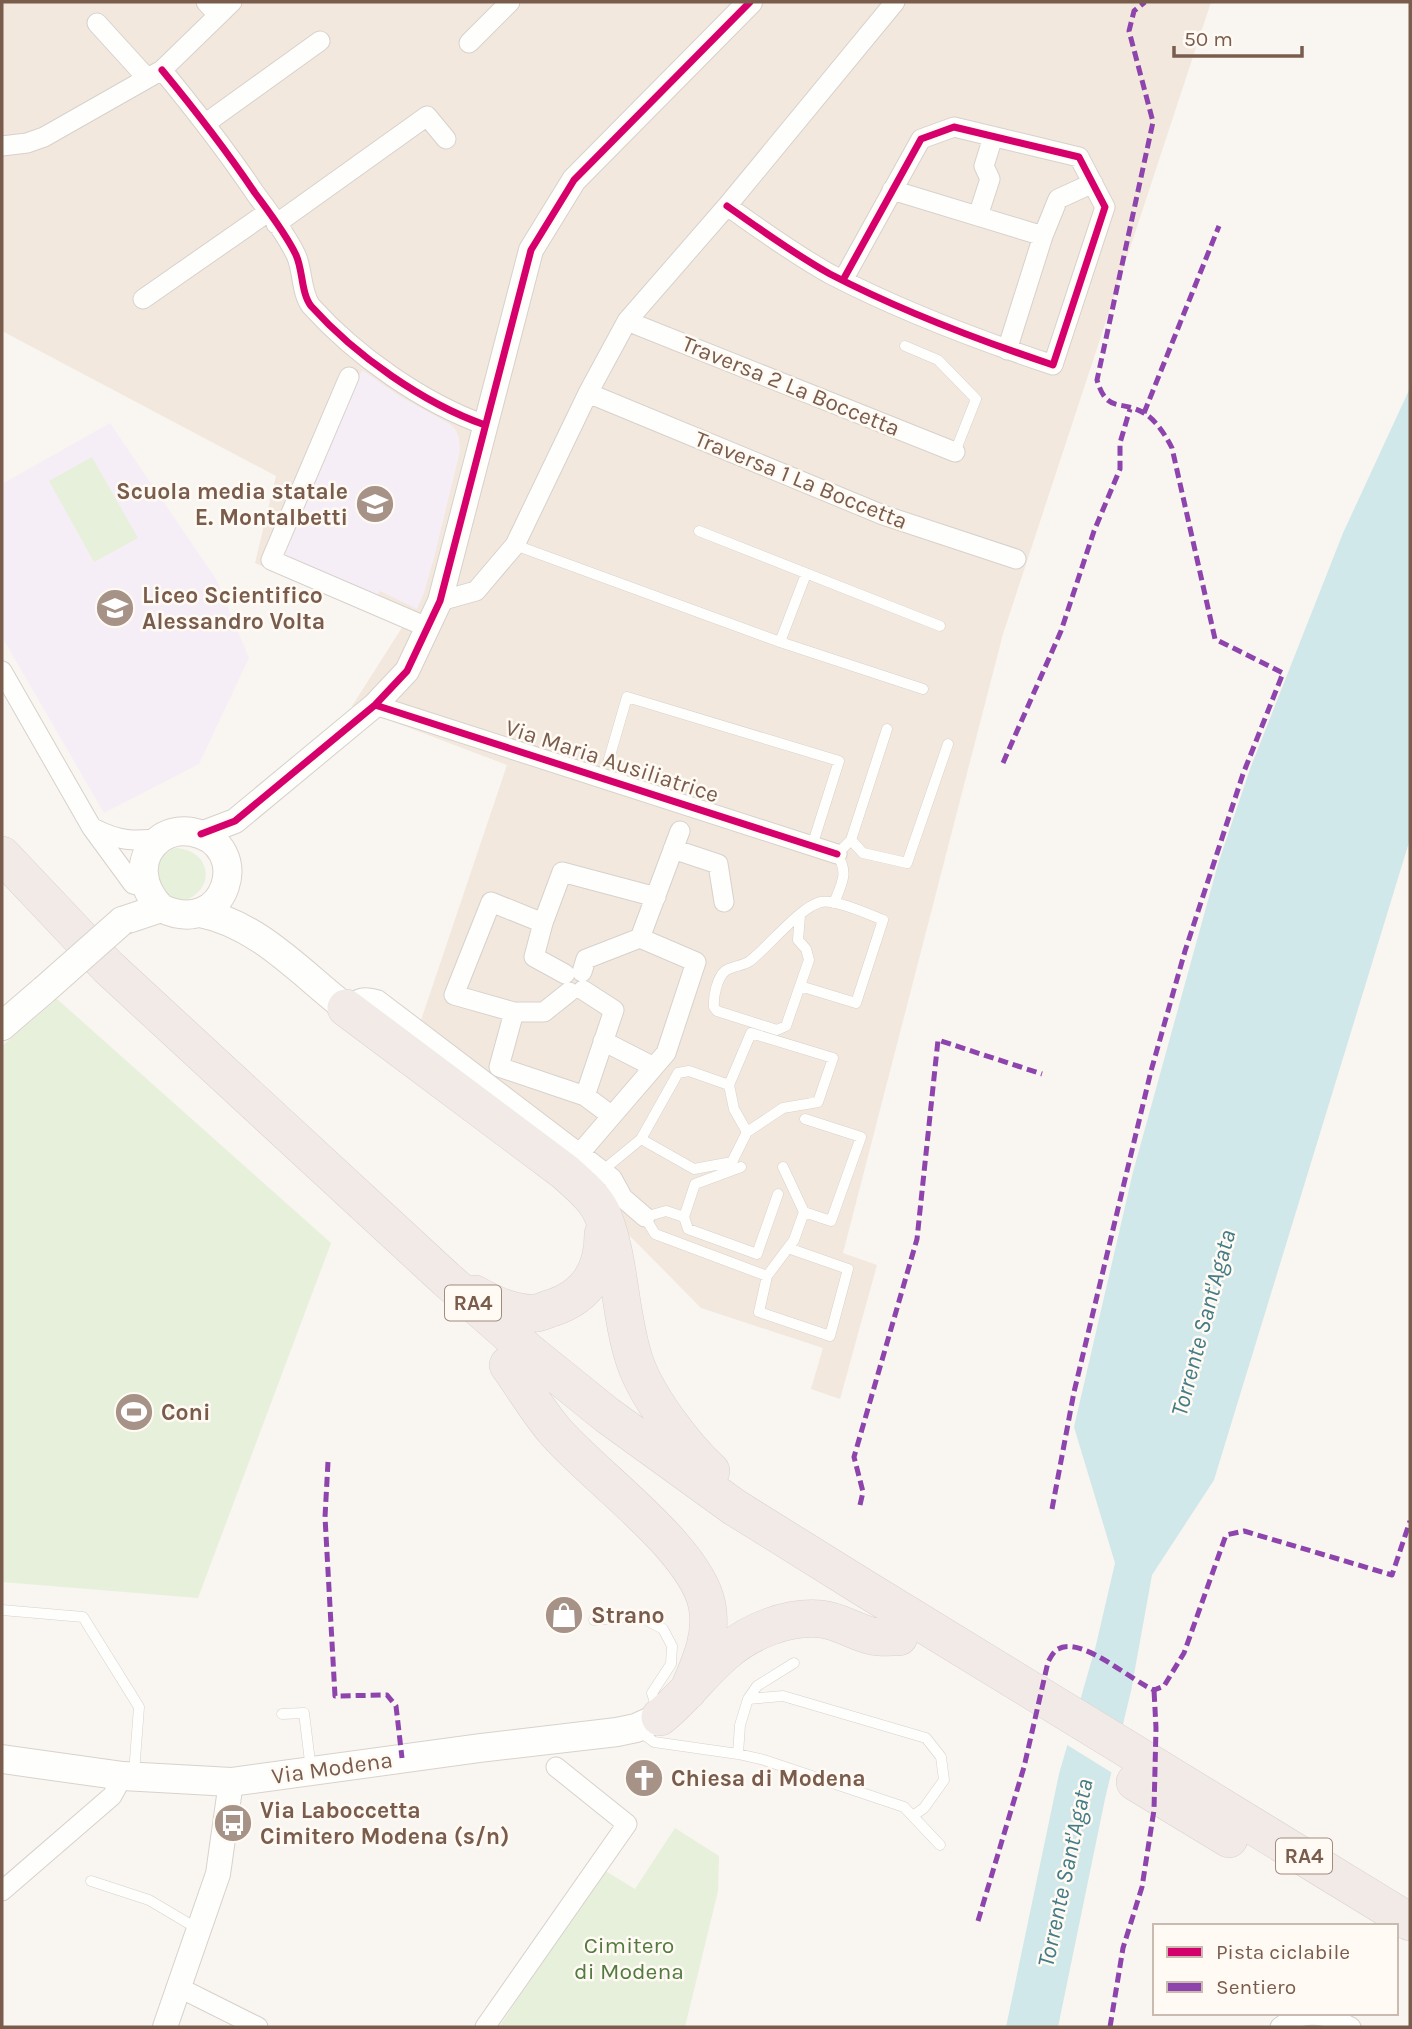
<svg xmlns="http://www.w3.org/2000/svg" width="1412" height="2029" font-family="Karla,sans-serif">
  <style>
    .residential { fill: #f2e8de }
    .education { fill: #f6eef6 }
    .green { fill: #e7f0db }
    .water { fill: #d0e8ea }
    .pier { fill: #f9f5f0 }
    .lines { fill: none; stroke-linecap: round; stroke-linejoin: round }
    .service-casing { stroke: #d7d1cb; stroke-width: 11 }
    .minor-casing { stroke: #d7d1cb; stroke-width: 21 }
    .tertiary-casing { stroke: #d7d1cb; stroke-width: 26 }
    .secondary-casing { stroke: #d9d2cb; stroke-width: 30 }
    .motorway-casing { stroke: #dad1cc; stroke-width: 38 }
    .service { stroke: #fefefd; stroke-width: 10 }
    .minor { stroke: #fefefd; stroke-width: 19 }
    .tertiary { stroke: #fefefd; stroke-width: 24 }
    .secondary { stroke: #fefefd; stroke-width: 28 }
    .motorway { stroke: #f2eae7; stroke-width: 37 }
    .secondary-bridge-casing { stroke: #d9d2cb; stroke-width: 30; stroke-linecap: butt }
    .secondary-bridge { stroke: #fefefd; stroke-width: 28 }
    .quiet { stroke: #8e44ad; stroke-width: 5; stroke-dasharray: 10 5; stroke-linecap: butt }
    .cycleway-casing { stroke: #fffaf3; stroke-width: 11 }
    .cycleway { stroke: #d6006c; stroke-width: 7 }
    .labels { text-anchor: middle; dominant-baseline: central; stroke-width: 5; stroke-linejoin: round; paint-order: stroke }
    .shield { fill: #fffaf3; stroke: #a28b7f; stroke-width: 2 }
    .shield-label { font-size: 21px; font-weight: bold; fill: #7a5c4d }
    .street-label { font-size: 23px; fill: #7a5c4d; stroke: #fffaf3 }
    .poi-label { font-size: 23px; font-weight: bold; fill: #7a5c4d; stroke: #fffaf3; text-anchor: start }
    .park-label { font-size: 23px; fill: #537a41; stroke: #fffaf3 }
    .water-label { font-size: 24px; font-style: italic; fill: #437c86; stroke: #fffaf3 }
  </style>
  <rect width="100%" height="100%" fill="#f9f5f0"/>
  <path class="residential" d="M2,2H1211L1003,634L843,1253L877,1265L840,1399L811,1389L823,1348L701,1308L619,1225L412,1047L507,765L352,706L403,626L255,563L276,476L2,331Z"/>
  <path class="education" d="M362,370L401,397L450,424L456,430L459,438L460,451L434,558L424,593L417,609L380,591L375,600L280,558Z
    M110,423L216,579L249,658L199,764L104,813L2,637V484Z"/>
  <path class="green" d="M92,457L138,538L94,562L49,481Z
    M176,848C210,850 217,887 186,900L163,896L153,868C158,858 166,851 176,848Z
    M57,999L331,1243L198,1598L2,1582V1046Z
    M675,1828L719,1856L718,1891L685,2027H499L604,1870L635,1889Z"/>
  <path class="water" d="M1410,388V839L1214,1480L1152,1575L1131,1691L1105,1799L1058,2027H1006L1059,1774L1096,1645L1115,1563L1074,1427L1133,1172L1218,864L1250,769L1343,533Z"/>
  <path class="pier" d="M1074,1705L1124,1735L1114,1774L1064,1743Z"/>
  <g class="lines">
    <g class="service-casing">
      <path id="service" d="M905,346L938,360L976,399L955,452
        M699,531L940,626
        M515,545L780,642L923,689
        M780,642L806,574
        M609,759L627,697L839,761L812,846
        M851,840L863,853L907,863L948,744
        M834,903C842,883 849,873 837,854L851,840L887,729
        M800,986L856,1003L883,920C868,914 835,899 821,902C801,906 768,947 750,961C743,966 732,966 725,971C717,978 713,997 714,1007L717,1011L777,1030L786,1026L809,960L806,949L798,940L800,915
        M641,1139L694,1169L732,1162L747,1132L783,1108L818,1102L833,1058L751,1033L729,1085L734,1109L747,1132
        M741,1167L695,1184L684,1217L688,1229L757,1254L778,1194
        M783,1167L804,1212L794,1240L767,1276L759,1312L830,1336L848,1269L788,1248
        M602,1171L641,1139L678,1073L689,1071L729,1085
        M804,1212L831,1221L861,1137L805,1119
        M684,1217L666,1211L645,1217L655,1234L767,1276
        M2,1610L83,1617L139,1707L134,1773
        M594,1620L639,1616L663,1629L672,1646L671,1664L652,1693L657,1709
        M748,1699L757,1686L794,1663
        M282,1714L304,1713L311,1770
        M638,1730L654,1742L738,1754L764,1760L904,1807L940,1845
        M738,1754L740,1725L748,1699L783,1696L926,1738L941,1757L944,1780L924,1808L913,1816
        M91,1881L149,1900L198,1929"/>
    </g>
    <g class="minor-casing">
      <path id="minor" d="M206,2L218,15
        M97,23L147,78
        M469,43L510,2
        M162,70C195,110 226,150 255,193C269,212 286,234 296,255C303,270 301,293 311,306C356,356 423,403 485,425
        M206,123L320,41
        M2,146L27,143L44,137L162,70L232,2
        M892,190L1043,236
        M727,206C760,229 794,254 830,274C901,311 978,340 1053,365L1105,207L1079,157L954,127L921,139L843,280
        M978,216L990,179L984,166L993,137
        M276,224L427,116L446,139
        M143,299L268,212
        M627,321L955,452
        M1007,350L1043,236L1058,199L1093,183
        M349,377L271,560L429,628
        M588,393L883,515L1016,559
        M440,601L476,591L515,545L588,393L627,321L727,206L895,2
        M2,671L92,828L133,884L145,887
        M375,705L837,854
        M93,828C118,841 134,842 162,838
        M673,849L718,864L724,902
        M543,923L491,902L454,995L514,1012H544L569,992
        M640,938L680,831
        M565,974L534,957L543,923L562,872L656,897
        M583,990L614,1010L585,1096
        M346,1008C358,998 363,995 378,1000L612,1178L623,1198L645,1217
        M514,1012L499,1067L585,1096L612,1116
        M603,1041L654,1067
        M580,1153L666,1053L696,962L640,938L586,959L582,972
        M2,1891L112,1796L123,1776
        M178,1987L258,2027
        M485,2027L627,1824L556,1767
        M1280,2027C1303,2009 1327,2014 1351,2027"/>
    </g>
    <g class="tertiary-casing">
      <path id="tertiary" d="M201,834L235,821L375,705L407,671L440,601L531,250L574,180L750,2
        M165,2027L218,1874L231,1782"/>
    </g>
    <g class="secondary-casing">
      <path id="secondary" d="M200,913C258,924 301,973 346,1008
        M122,921L161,908C227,940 255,844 192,832C182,830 170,832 161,838C135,857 141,888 161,908
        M2,1026L44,990
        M2,1759L123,1776L231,1782L480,1748L617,1732L636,1728L660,1717"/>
    </g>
    <g class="motorway-casing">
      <path id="motorway" d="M2,855L108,967L446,1279L529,1352L607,1415L734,1507L864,1588L1410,1922
        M346,1008L565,1172C579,1185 596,1198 603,1216C621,1261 619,1315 635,1362C647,1397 684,1446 711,1471
        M475,1294C493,1304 515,1315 537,1313C542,1312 547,1309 552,1308C588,1296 603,1270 603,1234
        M508,1365C523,1386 537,1410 554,1430C593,1476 695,1547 707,1605C713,1636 700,1663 688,1691
        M660,1717C684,1698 702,1672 726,1652C750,1631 788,1616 821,1619C840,1621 854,1632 872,1636C880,1638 891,1637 899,1637
        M1135,1782L1229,1839"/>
    </g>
    <use href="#service" class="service"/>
    <use href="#minor" class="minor"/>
    <use href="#tertiary" class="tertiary"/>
    <use href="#secondary" class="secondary"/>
    <use href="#motorway" class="motorway"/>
    <g class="secondary-bridge-casing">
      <path id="secondary-bridge" d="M44,990L122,921"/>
    </g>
    <use href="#secondary-bridge" class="secondary-bridge"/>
    <path class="quiet" d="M1144,413L1219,226
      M1003,763L1061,631L1094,531L1120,469V443L1130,409
      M328,1462L325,1517L335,1696L387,1695L396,1706L402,1758
      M860,1505L863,1492L854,1457L917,1239L938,1040L1042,1074
      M1052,1509L1074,1392L1151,1071L1185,951L1243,774L1283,673L1215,639L1172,448C1166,436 1156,420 1144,413C1120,399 1107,414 1097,380L1153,122L1129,31L1134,11L1145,2
      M978,1921L1024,1767L1048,1662C1050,1658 1054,1651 1058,1649C1081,1635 1131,1681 1154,1690L1164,1686L1184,1653L1226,1535L1244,1531L1392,1575L1410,1521
      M1110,2027L1123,1948L1142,1887L1154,1810L1156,1728L1154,1690"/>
    <g class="cycleway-casing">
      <path id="cycleway" d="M162,70C195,110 226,150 255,193C269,212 286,234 296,255C303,270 301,293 311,306C356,356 423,403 485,425
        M727,206C760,229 794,254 830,274C901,311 978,340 1053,365L1105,207L1079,157L954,127L921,139L843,280
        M375,705L837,854
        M201,834L235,821L375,705L407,671L440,601L531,250L574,180L750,2"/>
    </g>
    <use href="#cycleway" class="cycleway"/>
  </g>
  <defs>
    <g id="school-disc" transform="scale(2.0125)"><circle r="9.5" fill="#a69286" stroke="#fffaf3"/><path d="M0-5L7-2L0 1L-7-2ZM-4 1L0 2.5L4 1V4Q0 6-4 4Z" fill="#fff"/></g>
    <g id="university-disc" transform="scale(2.0125)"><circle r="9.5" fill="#a69286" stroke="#fffaf3"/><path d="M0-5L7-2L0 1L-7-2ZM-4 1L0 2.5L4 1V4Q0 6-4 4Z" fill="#fff"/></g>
    <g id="stadium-disc" transform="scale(2.0125)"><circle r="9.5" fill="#a69286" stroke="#fffaf3"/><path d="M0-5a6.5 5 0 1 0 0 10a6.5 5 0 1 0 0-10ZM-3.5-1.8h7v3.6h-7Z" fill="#fff"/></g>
    <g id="shop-disc" transform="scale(2.0125)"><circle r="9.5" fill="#a69286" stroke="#fffaf3"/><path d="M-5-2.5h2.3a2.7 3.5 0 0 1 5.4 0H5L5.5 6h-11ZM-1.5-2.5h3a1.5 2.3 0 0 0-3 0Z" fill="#fff"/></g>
    <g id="church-disc" transform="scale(2.0125)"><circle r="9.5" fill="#a69286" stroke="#fffaf3"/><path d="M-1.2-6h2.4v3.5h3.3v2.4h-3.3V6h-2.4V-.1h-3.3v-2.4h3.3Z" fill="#fff"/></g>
    <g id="bus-disc" transform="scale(2.0125)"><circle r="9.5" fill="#a69286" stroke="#fffaf3"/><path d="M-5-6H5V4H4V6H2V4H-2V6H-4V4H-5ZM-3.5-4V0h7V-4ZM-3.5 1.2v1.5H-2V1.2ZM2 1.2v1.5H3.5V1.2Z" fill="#fff"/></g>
  </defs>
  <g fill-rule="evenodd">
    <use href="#school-disc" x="375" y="504"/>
    <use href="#university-disc" x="115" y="608"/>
    <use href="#stadium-disc" x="134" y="1412"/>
    <use href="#shop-disc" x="564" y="1615"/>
    <use href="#church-disc" x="644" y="1778"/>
    <use href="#bus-disc" x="233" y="1823"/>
  </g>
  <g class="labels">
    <g class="shield">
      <rect x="445" y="1285.5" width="56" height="35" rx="5"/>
      <rect x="1276" y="1838.5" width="56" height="35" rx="5"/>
    </g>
    <g class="shield-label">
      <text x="473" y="1303">RA4</text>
      <text x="1304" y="1856">RA4</text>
    </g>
    <g class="street-label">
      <text transform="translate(791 386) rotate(22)">Traversa 2 La Boccetta</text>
      <text transform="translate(801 480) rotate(22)">Traversa 1 La Boccetta</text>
      <text transform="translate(612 761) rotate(18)">Via Maria Ausiliatrice</text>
      <text transform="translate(332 1768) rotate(-8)">Via Modena</text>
    </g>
    <g class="poi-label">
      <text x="348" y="491" text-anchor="end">Scuola media statale<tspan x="348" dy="26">E. Montalbetti</tspan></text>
      <text x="142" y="595">Liceo Scientifico<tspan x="142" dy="26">Alessandro Volta</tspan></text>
      <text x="161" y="1412">Coni</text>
      <text x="591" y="1615">Strano</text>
      <text x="671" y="1778">Chiesa di Modena</text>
      <text x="260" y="1810">Via Laboccetta<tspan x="260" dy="26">Cimitero Modena (s/n)</tspan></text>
    </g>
    <g class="park-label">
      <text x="629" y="1945">Cimitero<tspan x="629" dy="26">di Modena</tspan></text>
    </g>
    <g class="water-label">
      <text transform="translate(1203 1323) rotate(-75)">Torrente Sant'Agata</text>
      <text transform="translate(1065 1873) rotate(-78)">Torrente Sant'Agata</text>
    </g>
  </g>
  <rect width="1412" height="2029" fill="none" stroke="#7a5c4d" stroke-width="7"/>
  <rect x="1153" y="1924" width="245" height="91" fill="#fffaf3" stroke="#cabbb1" stroke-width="2"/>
  <rect x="1167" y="1947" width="35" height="10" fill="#d6006c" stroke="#cabbb1" stroke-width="2"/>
  <text x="1216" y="1959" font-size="21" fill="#7a5c4d">Pista ciclabile</text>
  <rect x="1167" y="1982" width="35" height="10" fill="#8e44ad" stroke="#cabbb1" stroke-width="2"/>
  <text x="1216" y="1994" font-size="21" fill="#7a5c4d">Sentiero</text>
  <path d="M1174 46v10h128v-10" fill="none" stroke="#7a5c4d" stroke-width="3.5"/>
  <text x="1184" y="46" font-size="21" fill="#7a5c4d" stroke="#fffaf3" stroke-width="5" paint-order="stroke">50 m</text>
</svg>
